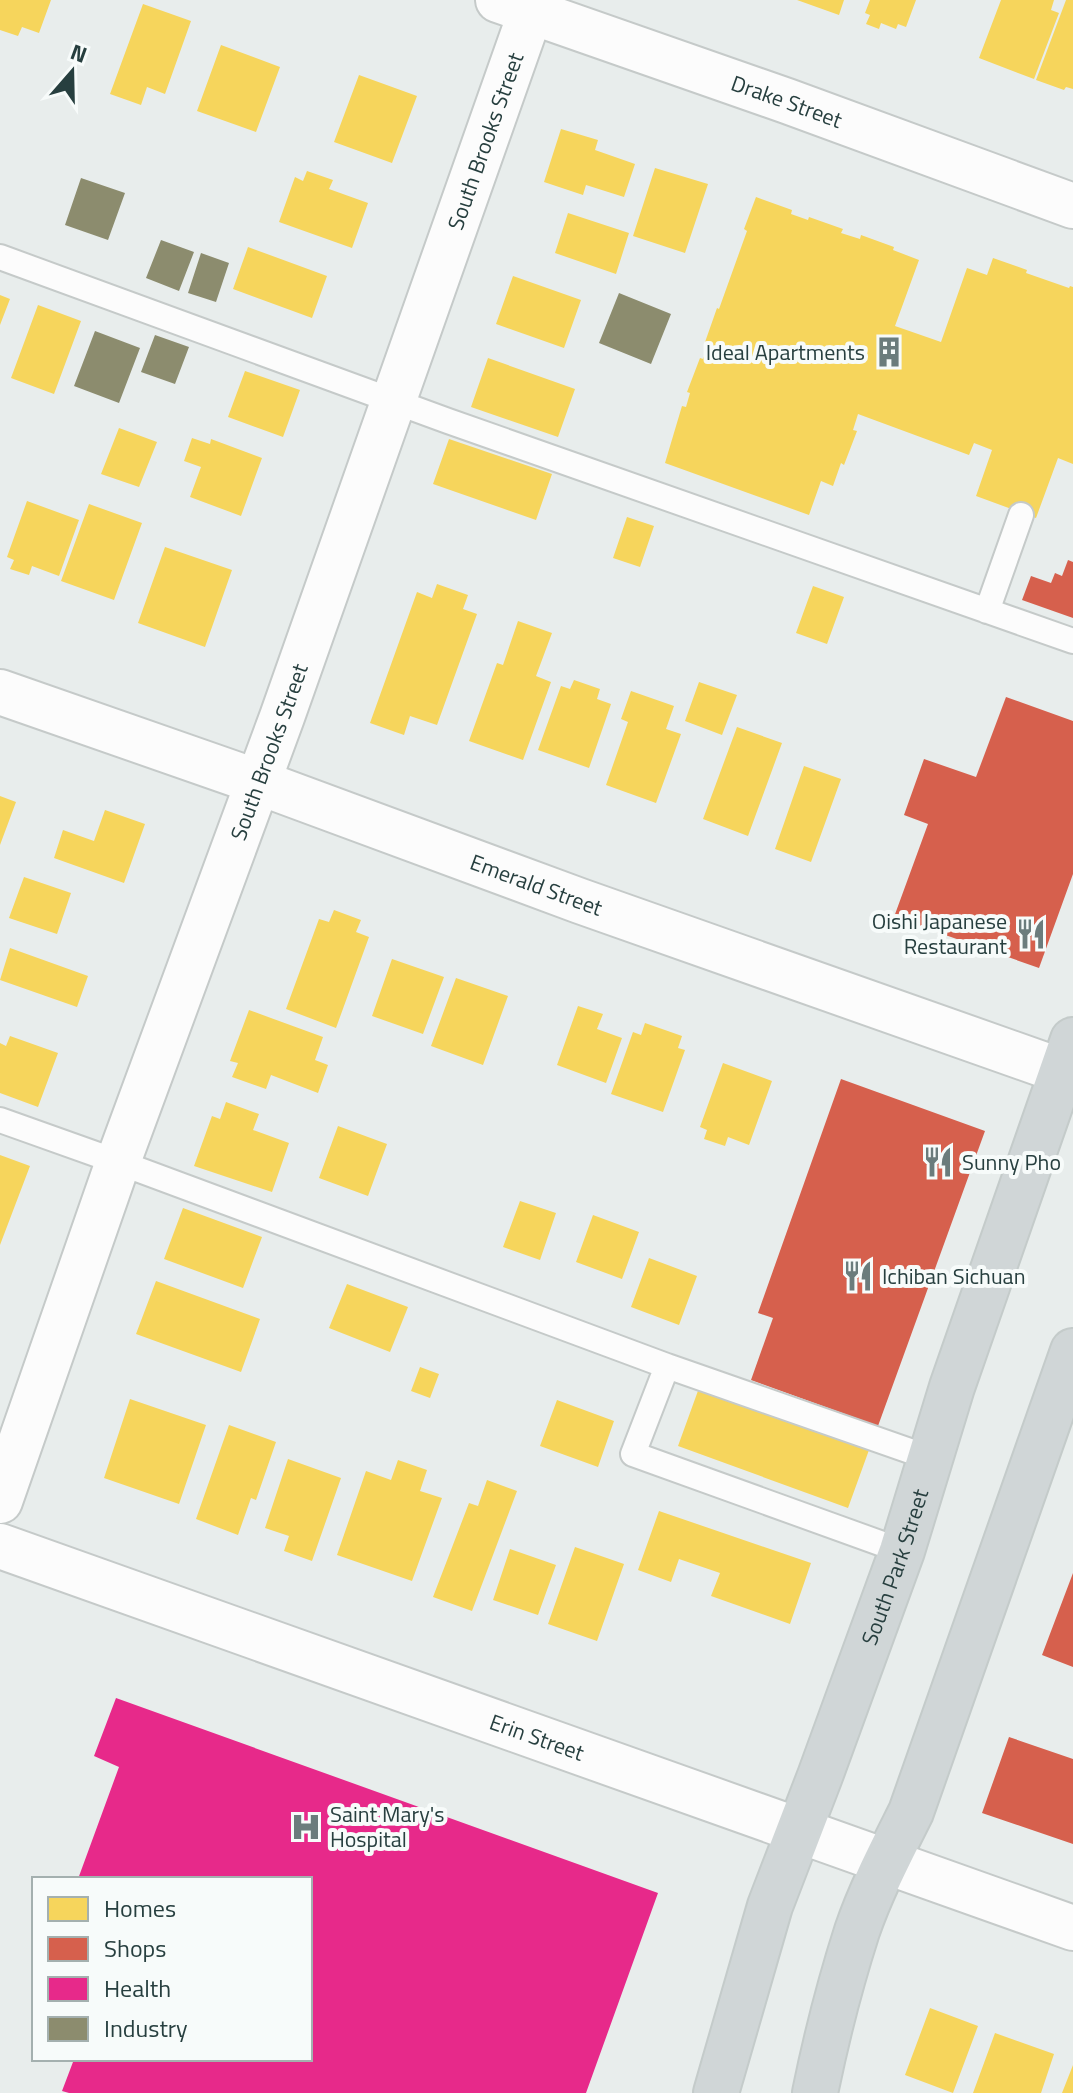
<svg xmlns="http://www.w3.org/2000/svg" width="1073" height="2093" font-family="'Titillium Web',sans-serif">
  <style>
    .homes { fill: #f6d55c }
    .shops { fill: #d6604d }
    .health { fill: #e7298a }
    .industry { fill: #8c8c6e }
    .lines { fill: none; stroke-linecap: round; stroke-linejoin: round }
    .lane-casing { stroke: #c5cac9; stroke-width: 28 }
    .street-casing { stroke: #c5cac9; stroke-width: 48 }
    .primary-casing { stroke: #c4cbca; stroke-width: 48 }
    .lane { stroke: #fcfcfc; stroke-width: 24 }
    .street { stroke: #fcfcfc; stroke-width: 44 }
    .primary { stroke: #d0d6d7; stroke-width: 44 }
    .labels { text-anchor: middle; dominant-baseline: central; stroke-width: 8; stroke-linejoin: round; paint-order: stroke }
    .street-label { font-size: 22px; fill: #273f3f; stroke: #f7fbfa }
    .poi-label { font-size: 22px; fill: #273f3f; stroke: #f7fbfa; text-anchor: start }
  </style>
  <rect width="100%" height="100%" fill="#e8edec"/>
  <path class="homes" d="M0,0H51L39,33L22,27L18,36L0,30Z
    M797,0H844L839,15Z
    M870,0H916L906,27L898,24L896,29L881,23L879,29L866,24L870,15L865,13Z
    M1001,0H1054L1051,10L1059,13L1034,79L979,58Z
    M1066,0H1073V89L1066,87L1064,90L1036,80Z
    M143,4L191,21L165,94L147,87L141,105L110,94Z
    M221,45L280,67L256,132L197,111Z
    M359,75L417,96L392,163L334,142Z
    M561,129L598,140L595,150L635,164L624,197L586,185L583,195L544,182Z
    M655,168L708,184L685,253L633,236Z
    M307,171L333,180L329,189L368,203L352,248L279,222L295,177L303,181Z
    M756,197L792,210L791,214L808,220L809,217L843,229L841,233L860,239L861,235L894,247L893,250L919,260L895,326L941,342L967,268L987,275L993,258L1027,270L1026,273L1069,288L1070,286L1073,287V464L1058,458L1036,518L976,496L992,450L974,443L969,455L858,414L853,430L857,431L844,465L841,463L833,486L821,481L809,515L665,463L682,406L686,407L690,393L687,392L700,358L703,359L708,346L704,345L717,308L719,309L747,231L744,229Z
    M568,213L629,233L616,274L555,253Z
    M248,247L327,276L312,318L233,289Z
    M513,276L581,300L564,348L496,324Z
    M0,295L10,299L0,325Z
    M38,305L81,321L54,394L11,378Z
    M488,358L575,389L558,437L471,407Z
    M245,371L300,390L283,437L228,417Z
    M119,428L157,442L139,487L101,474Z
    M192,438L210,444L211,439L262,458L241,516L190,497L201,467L184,461Z
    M449,439L552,474L536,520L433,484Z
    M27,501L79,520L59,576L32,566L29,575L10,569L14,560L7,557Z
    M89,504L142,523L114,600L61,581Z
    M627,517L654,526L640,567L613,558Z
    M165,547L232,570L205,647L138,623Z
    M437,584L468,595L463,609L477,614L437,725L410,716L404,735L370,723L417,592L432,598Z
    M813,586L844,597L827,644L796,633Z
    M518,621L552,633L536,676L551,682L523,760L469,741L497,663L503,665Z
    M574,680L600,689L597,699L611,704L589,768L538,750L561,686L570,689Z
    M699,682L737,695L722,735L685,721Z
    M631,691L674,706L666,729L681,734L656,803L606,785L628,722L621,719Z
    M737,727L782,743L748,836L703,819Z
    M804,766L841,779L811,862L775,849Z
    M0,796L16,802L0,845Z
    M105,810L145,824L124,883L54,858L63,830L94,841Z
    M24,877L71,893L57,934L9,918Z
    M334,910L361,920L356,932L369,937L336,1028L286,1009L319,919L329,922Z
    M10,948L88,976L77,1007L0,980Z
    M392,959L444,977L423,1034L372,1016Z
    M456,978L508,996L483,1065L431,1046Z
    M578,1006L603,1014L597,1029L622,1038L606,1083L557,1065Z
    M249,1010L323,1037L315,1060L328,1065L318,1093L271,1075L266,1089L232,1077L238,1063L230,1061Z
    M645,1023L682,1036L678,1048L685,1050L663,1112L611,1094L633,1032L641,1035Z
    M10,1036L58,1053L38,1107L0,1093V1043L6,1046Z
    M723,1063L772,1081L749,1145L728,1137L725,1146L704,1139L707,1130L700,1127Z
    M226,1102L259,1114L253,1130L289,1143L272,1192L194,1166L212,1116L220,1119Z
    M338,1126L387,1144L368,1196L319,1178Z
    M0,1155L30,1166L0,1245Z
    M520,1201L556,1213L540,1260L503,1247Z
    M183,1208L262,1237L243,1288L164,1259Z
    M593,1215L639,1232L622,1279L576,1262Z
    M649,1258L697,1276L679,1325L631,1307Z
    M156,1281L260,1319L241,1372L136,1334Z
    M347,1284L408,1307L390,1352L329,1328Z
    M420,1367L439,1374L430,1398L411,1391Z
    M699,1388L869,1450L848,1508L678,1446Z
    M130,1399L206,1425L179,1504L104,1478Z
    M557,1400L614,1421L598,1467L540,1446Z
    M229,1425L276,1442L256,1500L251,1498L238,1535L196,1519Z
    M288,1459L341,1478L312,1561L284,1551L289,1536L265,1528Z
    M398,1460L427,1470L420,1491L442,1498L412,1581L337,1555L366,1471L391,1480Z
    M487,1480L517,1491L472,1611L433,1597L469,1503L478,1506Z
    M659,1511L811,1563L790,1624L711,1596L720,1573L679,1559L671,1582L638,1570Z
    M575,1547L624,1564L597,1641L548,1624Z
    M510,1549L556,1565L538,1615L493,1600Z
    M930,2008L978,2026L953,2093L905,2075Z
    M995,2033L1054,2054L1041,2093H973Z
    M1073,2065V2093H1062Z"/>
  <path class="shops" d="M1068,560L1073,562V618L1022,600L1031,576L1051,583L1055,573L1062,576Z
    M1006,697L1073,721V874L1039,968L894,917L928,824L904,815L924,759L976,777Z
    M841,1079L985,1131L878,1426L751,1380L773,1318L758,1313Z
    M1073,1573V1667L1042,1655Z
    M1009,1737L1073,1759V1844L982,1813Z"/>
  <path class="health" d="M116,1698L658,1893L586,2093H69L62,2091L73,2062L66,2059H310V1879H78L119,1767L94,1756Z"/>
  <path class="industry" d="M81,178L125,193L108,240L65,225Z
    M161,240L194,252L179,291L146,278Z
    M201,253L229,263L216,302L188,293Z
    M619,293L671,314L651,364L599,343Z
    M95,331L140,348L119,403L74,386Z
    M155,335L189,347L175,384L141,372Z"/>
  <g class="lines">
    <g class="lane-casing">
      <path id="lane" d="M0,257L448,421L1073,641
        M987,611L1021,515
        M0,1120L118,1162L667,1366L633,1454L902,1551
        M667,1366L930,1458"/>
    </g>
    <g class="street-casing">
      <g id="street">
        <path id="s1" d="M498,0L787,101L1073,206"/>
        <path id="s2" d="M0,692L258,782L580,901L1073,1075"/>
        <path id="s3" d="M0,1501L118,1162L282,717L535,0"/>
        <path id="s4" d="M0,1546L1073,1928"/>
      </g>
    </g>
    <g class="primary-casing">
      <g id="primary">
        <path id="s5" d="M716,2093L770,1906L820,1776L902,1551L952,1387L1073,1040"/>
        <path d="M815,2093C826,2039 840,1984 857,1931C871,1890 892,1850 911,1812L1073,1351"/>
      </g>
    </g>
    <use href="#lane" class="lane"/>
    <use href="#street" class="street"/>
    <use href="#primary" class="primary"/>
  </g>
  <defs>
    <g id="building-bare" transform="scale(2.4)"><path d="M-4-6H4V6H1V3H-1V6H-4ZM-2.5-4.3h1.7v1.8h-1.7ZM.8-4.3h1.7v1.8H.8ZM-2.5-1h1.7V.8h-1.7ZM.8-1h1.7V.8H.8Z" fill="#6b7c7c" stroke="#f7fbfa" stroke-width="2.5" paint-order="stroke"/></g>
    <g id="restaurant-bare" transform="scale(2.4)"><path d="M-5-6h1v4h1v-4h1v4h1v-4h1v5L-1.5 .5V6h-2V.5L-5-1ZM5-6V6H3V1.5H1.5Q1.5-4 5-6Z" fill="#6b7c7c" stroke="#f7fbfa" stroke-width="2.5" paint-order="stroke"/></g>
    <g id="hospital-bare" transform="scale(2.4)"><path d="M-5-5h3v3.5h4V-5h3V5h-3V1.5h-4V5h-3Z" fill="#6b7c7c" stroke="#f7fbfa" stroke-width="2.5" paint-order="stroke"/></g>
  </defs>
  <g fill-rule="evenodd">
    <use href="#building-bare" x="889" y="352"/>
    <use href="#restaurant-bare" x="1031" y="934"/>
    <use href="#restaurant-bare" x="938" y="1162"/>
    <use href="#restaurant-bare" x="858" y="1276"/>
    <use href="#hospital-bare" x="306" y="1827"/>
  </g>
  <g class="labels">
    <g class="street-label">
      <text stroke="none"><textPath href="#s1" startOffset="306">Drake Street</textPath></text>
      <text stroke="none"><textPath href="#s3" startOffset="1444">South Brooks Street</textPath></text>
      <text stroke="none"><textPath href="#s3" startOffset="796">South Brooks Street</textPath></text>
      <text stroke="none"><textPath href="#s2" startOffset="570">Emerald Street</textPath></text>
      <text stroke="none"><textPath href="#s5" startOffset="556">South Park Street</textPath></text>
      <text stroke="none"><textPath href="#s4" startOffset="570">Erin Street</textPath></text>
    </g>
    <g class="poi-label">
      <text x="865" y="352" text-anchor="end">Ideal Apartments</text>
      <text x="1007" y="921" text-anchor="end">Oishi Japanese<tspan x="1007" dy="25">Restaurant</tspan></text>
      <text x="962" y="1162">Sunny Pho</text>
      <text x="882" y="1276">Ichiban Sichuan</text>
      <text x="330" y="1814">Saint Mary's<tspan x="330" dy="25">Hospital</tspan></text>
    </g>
  </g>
  <rect x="32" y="1877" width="280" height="184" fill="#f7fbfa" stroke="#a4b0af" stroke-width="2"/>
  <rect x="48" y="1897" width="40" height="24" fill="#f6d55c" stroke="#a4b0af" stroke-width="2"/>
  <text x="104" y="1917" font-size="24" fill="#273f3f">Homes</text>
  <rect x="48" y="1937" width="40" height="24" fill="#d6604d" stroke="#a4b0af" stroke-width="2"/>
  <text x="104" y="1957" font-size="24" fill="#273f3f">Shops</text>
  <rect x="48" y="1977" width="40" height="24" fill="#e7298a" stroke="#a4b0af" stroke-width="2"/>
  <text x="104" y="1997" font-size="24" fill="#273f3f">Health</text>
  <rect x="48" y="2017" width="40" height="24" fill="#8c8c6e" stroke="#a4b0af" stroke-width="2"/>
  <text x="104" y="2037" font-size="24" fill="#273f3f">Industry</text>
  <g transform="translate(72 72) rotate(20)" stroke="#f7fbfa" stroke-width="6" paint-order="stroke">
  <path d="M0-6L14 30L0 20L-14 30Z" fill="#273f3f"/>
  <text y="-12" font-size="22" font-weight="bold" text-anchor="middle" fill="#273f3f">N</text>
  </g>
</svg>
